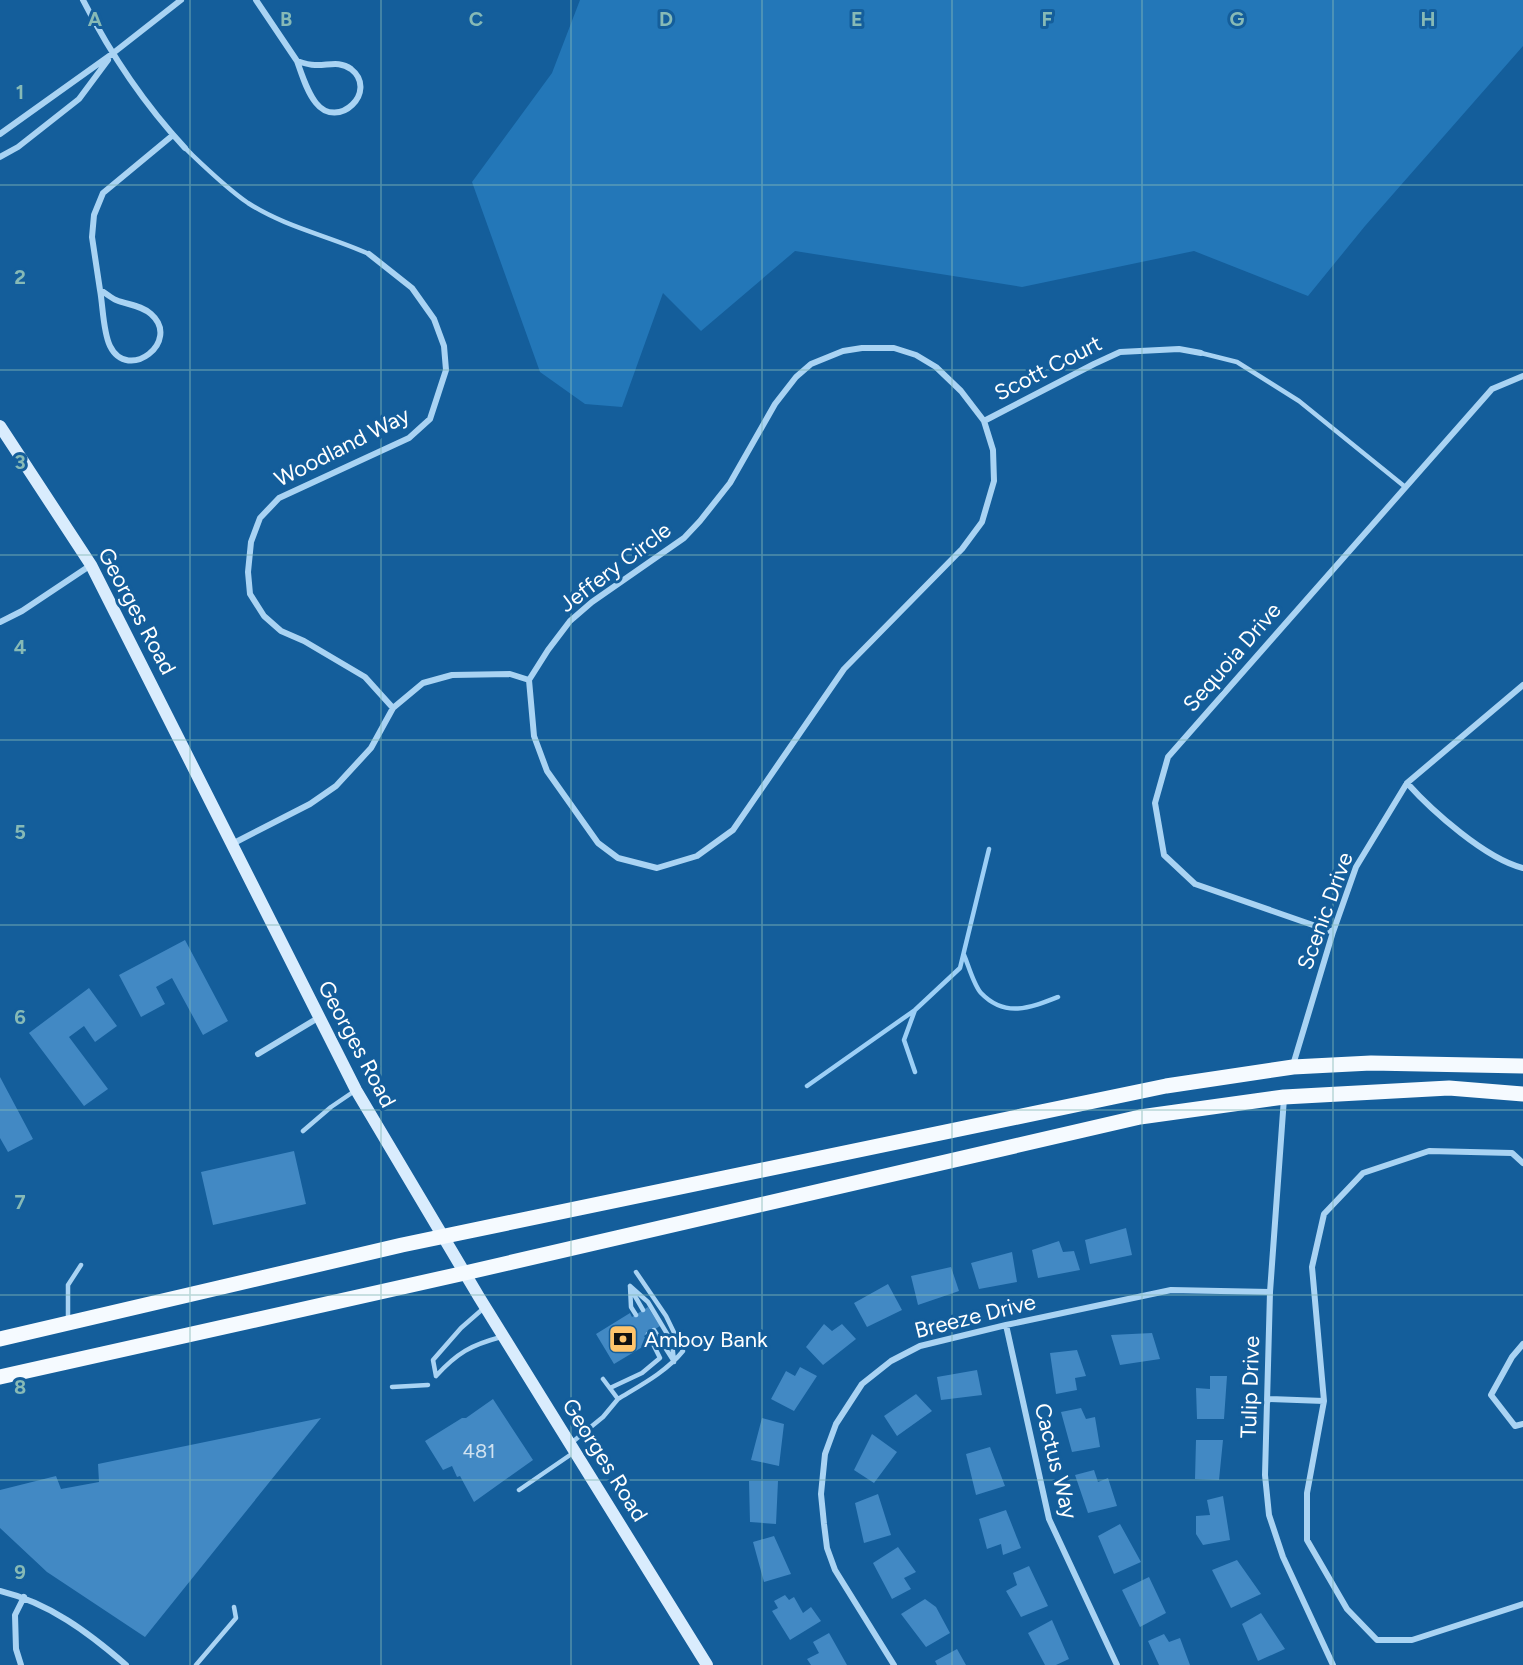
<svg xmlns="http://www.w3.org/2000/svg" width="1523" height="1665" font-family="Figtree,sans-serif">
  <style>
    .green { fill: #2377b8 }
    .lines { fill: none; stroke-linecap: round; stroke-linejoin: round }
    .stream { stroke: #9ccff6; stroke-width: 4.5 }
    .building { fill: #4289c4 }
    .lane { stroke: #a9d3f3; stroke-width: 4.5 }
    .street { stroke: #a9d3f3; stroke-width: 6 }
    .secondary { stroke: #d9ecfd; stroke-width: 12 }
    .primary { stroke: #f5faff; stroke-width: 15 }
    .grid { fill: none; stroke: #87bab6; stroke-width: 1.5; stroke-opacity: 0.55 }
    .labels { text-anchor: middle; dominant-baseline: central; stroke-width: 6; stroke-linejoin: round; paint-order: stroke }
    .number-label { font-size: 20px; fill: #d0e2f0 }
    .street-label { font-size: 22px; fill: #fff; stroke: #145e9b }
    .poi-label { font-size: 22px; fill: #fff; stroke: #145e9b; text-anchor: start }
    .grid-label { font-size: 20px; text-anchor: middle; font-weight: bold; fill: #87bab6; stroke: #145e9b; stroke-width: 6; stroke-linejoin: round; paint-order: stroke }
  </style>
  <rect width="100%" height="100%" fill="#145e9b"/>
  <path class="green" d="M580,0H1523V46L1365,226L1308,296L1194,251L1022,287L795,251L701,331L663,293L622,407L585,404L540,372L472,182L552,73Z"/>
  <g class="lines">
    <path class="stream" d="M964,955C968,964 974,986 981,993C1005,1018 1030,1008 1058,997
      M915,1010L904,1040L915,1072
      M807,1086L915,1010L960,968L989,849"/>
  </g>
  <path class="building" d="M185,940L228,1021L203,1035L172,978L156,987L165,1004L141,1017L119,975Z
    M89,988L117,1026L95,1042L84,1026L69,1037L108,1089L84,1106L29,1033Z
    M0,1077L33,1139L8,1152L0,1138Z
    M294,1151L306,1204L213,1225L201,1172Z
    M1126,1228L1132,1255L1090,1264L1085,1240Z
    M1059,1241L1063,1252L1074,1251L1080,1270L1038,1278L1032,1250Z
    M1012,1252L1017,1282L979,1289L971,1263Z
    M951,1267L959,1291L918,1305L911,1276Z
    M888,1284L902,1310L867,1327L854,1303Z
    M648,1307L660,1326L644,1336L649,1343L614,1364L596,1334L630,1313L632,1317Z
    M824,1324L832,1331L842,1324L856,1339L823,1365L806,1347Z
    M1152,1333L1160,1359L1120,1365L1111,1335Z
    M1077,1350L1086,1376L1075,1378L1077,1390L1056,1394L1050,1353Z
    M800,1367L817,1376L794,1411L771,1399L786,1371L795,1376Z
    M977,1370L982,1395L941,1400L937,1377Z
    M1210,1376H1227L1224,1419H1197L1196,1388L1210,1389Z
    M916,1394L932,1411L897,1436L884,1416Z
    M493,1399L533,1460L474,1502L460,1476L457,1477L452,1466L443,1470L425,1441L462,1418H466Z
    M1081,1408L1086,1419L1095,1417L1100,1447L1072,1452L1061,1412Z
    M321,1418L145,1637L47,1572L0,1528V1490L56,1476L61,1489L99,1482L98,1464Z
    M762,1418L784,1424L779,1466L751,1460Z
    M872,1434L897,1452L874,1483L854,1470Z
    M1196,1440H1223L1219,1480L1195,1479Z
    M990,1447L1005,1486L976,1495L966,1454Z
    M1094,1470L1098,1482L1108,1478L1117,1506L1088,1513L1075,1475Z
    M749,1481H778L776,1524L750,1522Z
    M878,1494L891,1535L864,1543L855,1503Z
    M1223,1496L1230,1540L1203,1545L1196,1534V1516L1210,1515L1207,1500Z
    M1006,1510L1021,1548L1003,1555L1001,1544L987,1549L979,1519Z
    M1120,1524L1141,1562L1114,1574L1098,1536Z
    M774,1536L791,1574L764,1582L753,1542Z
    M898,1547L916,1572L904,1578L911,1589L892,1599L873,1563Z
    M1237,1560L1261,1594L1231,1608L1212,1570Z
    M1029,1566L1048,1606L1021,1617L1006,1591L1017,1585L1013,1573Z
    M1149,1577L1166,1613L1140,1627L1122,1590Z
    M785,1595L789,1600L794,1597L803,1613L811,1607L821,1621L790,1640L772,1611L778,1608L774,1601Z
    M925,1599L936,1607L950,1633L926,1647L901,1614Z
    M1261,1613L1285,1649L1258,1661L1242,1624Z
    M1052,1620L1069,1659L1056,1665H1045L1028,1633Z
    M829,1633L847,1665H811L807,1659L819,1653L813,1642Z
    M1164,1634L1169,1642L1180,1638L1190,1665H1159L1148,1641Z
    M957,1649L966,1665H937L935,1661Z"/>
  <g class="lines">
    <path class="lane" d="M185,148C205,167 225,187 248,203C285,227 329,236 369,254
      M1201,353L1237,362L1299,401L1404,486
      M303,1131L331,1107L356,1090
      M630,1286L648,1302L672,1342L674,1362
      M630,1286L631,1307L636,1315
      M632,1291L643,1310
      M68,1319V1285L81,1265
      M654,1330L673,1360
      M436,1376L433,1360L461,1328L485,1307
      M436,1376C457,1353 471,1345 501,1337
      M392,1387L428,1385
      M610,1388L642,1373L660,1358L648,1334
      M618,1399C641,1385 666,1372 683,1351L666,1316L636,1272
      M570,1444L603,1417L618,1399L603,1379
      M519,1490L573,1453
      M196,1665L236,1618L234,1607"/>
    <path class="street" d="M83,0C110,53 144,104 185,148
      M256,0L297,61
      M297,61C303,63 309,65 315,65C327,66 339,60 351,69C379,91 338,131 316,103C307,92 302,75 297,61Z
      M0,134L112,54L181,0
      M0,157L18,147L79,99L108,60
      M369,254L412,288L434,319L444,346L446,370L430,419L409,438L279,498L260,518L251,542L248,572L250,594L264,616L281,631L304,641L365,677L393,708
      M100,290C106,293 111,298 116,300C128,305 141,305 151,314C182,341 128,383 110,346C103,332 103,306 100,290Z
      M100,290L92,237L94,215L103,193L173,135
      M862,348H894L916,355L936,367L961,391L984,421L993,450L994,481L982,522L962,549L844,669L733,830L697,856L657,868L618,858L598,843L547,771L534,736L529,680L548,650L570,621L592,602L684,538L700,521L730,483L775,404L796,377L811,364L843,351Z
      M984,421L1094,364L1120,352L1179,349L1201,353
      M0,622L22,611L91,565
      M1407,783C1432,811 1486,859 1523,868
      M232,844L310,804L336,786L371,748L393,708L423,683L452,675L510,674L529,680
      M1333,932L1195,884L1164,855L1155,803L1168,757L1492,389L1523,376
      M258,1054L318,1018
      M1293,1065L1333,932L1356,867L1407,783L1523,685
      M1284,1098L1270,1292L1265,1475L1269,1515L1283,1557L1333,1665
      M1523,1163L1512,1153L1429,1151L1363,1173L1324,1214L1312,1267L1324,1401L1307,1493V1540L1347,1609L1377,1640H1412L1523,1604
      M1006,1325L1049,1519L1117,1665
      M1523,1344L1512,1357L1491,1395L1515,1426L1523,1424
      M1268,1399L1324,1401
      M0,1591C49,1603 88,1632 126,1665
      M21,1665L16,1649L15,1615L24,1597
      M894,1665L835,1570L827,1548L824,1524L821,1494L825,1454L836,1424L862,1384L891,1361L920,1346L1006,1325L1171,1290L1270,1292"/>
    <path class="secondary" d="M0,426L91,565L356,1090L479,1297L707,1665"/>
    <path class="primary" d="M0,1339L402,1245L1166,1086L1293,1067L1371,1063L1523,1066
      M0,1377L465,1273L1140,1117L1284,1097L1449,1088L1523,1094"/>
  </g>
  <path class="grid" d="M190,0V1665M381,0V1665M571,0V1665M762,0V1665M952,0V1665M1142,0V1665M1333,0V1665M0,185H1523M0,370H1523M0,555H1523M0,740H1523M0,925H1523M0,1110H1523M0,1295H1523M0,1480H1523"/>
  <defs>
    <g id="bank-square" transform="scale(1.5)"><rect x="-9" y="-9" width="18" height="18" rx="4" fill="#ffc46b" stroke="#145e9b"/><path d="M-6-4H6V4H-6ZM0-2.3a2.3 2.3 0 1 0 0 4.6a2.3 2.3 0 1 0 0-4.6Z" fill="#111"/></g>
  </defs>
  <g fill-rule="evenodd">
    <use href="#bank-square" x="623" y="1339"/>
  </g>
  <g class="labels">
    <g class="number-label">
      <text x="479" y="1451">481</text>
    </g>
    <g class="street-label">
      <text transform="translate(1048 368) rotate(-27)">Scott Court</text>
      <text transform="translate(342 447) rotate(-27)">Woodland Way</text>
      <text transform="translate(615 567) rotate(-37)">Jeffery Circle</text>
      <text transform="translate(137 611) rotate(62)">Georges Road</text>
      <text transform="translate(1232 657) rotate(-49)">Sequoia Drive</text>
      <text transform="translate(1325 911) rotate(-70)">Scenic Drive</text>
      <text transform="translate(357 1044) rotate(62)">Georges Road</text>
      <text transform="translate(975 1316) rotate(-14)">Breeze Drive</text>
      <text transform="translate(1250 1387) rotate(-88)">Tulip Drive</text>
      <text transform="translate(605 1460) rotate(58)">Georges Road</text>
      <text transform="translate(1056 1461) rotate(76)">Cactus Way</text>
    </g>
    <g class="poi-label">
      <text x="644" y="1339">Amboy Bank</text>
    </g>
  </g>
  <g class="grid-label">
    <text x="95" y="26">A</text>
    <text x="286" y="26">B</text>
    <text x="476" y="26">C</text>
    <text x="666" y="26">D</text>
    <text x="857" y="26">E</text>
    <text x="1047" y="26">F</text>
    <text x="1237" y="26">G</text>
    <text x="1428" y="26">H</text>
    <text x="20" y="99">1</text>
    <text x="20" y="284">2</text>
    <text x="20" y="469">3</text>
    <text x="20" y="654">4</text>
    <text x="20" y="839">5</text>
    <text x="20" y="1024">6</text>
    <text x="20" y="1209">7</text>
    <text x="20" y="1394">8</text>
    <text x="20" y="1579">9</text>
  </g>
</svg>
